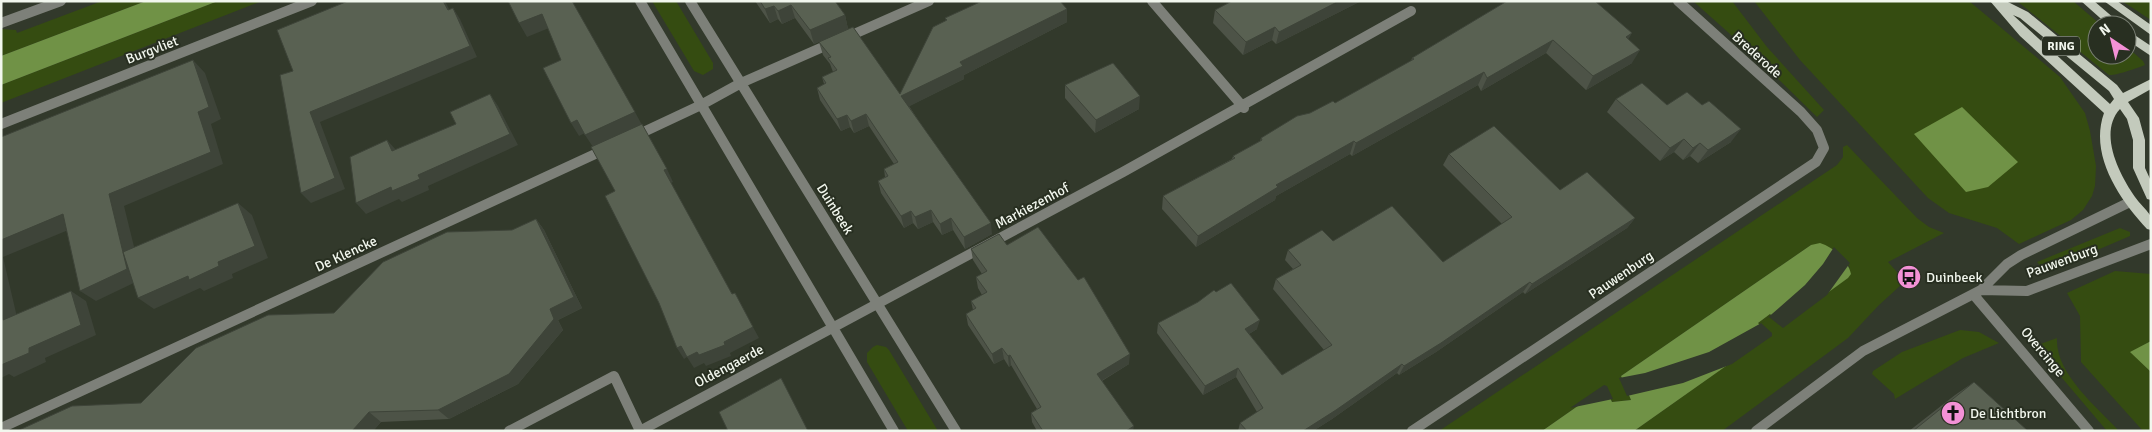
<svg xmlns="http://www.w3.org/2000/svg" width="2152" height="432" font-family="Signika,sans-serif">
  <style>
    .green { fill: #354c11 }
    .water { fill: #709246 }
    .pier { fill: #32392b }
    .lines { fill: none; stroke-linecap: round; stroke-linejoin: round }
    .street { stroke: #7d8079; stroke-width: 10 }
    .primary { fill: #c3cabc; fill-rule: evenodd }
    .wall { fill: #4d5347 }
    .shaded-wall { fill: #3e4439 }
    .building { fill: #596152; stroke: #3e4439 }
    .labels { text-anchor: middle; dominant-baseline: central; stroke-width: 4; stroke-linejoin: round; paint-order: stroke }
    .shield { fill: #282f21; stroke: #b5bbb0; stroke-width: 1 }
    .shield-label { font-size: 12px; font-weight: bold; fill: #f2f7ee }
    .street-label { font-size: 14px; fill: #f2f7ee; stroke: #282f21 }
    .poi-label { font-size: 14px; fill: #f2f7ee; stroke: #282f21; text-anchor: start }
  </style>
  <rect width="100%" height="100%" fill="#32392b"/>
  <path class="green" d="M102,1H146L1,56V29L16,30L17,33Z
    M218,1H262L1,103V85Z
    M652,1H676L713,63V69L703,75L694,71Z
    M1693,1H1732L1767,47L1824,110L1817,117L1758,59Z
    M1754,1H1969L2060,77L2085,113L2090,131L2096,166L2095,186L2092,196L2083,210L2071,220L2019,244L1997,228L1949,213L1928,198L1800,60Z
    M2017,1H2073L2101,25H2097V55H2127V47L2143,61L2145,65C2138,68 2114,76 2109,75Z
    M2122,1H2151V20Z
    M1847,145L1917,218L1929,227L1944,233L1888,262L1905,281L1901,283L1902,284L1878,306L1848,338L1722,431H1634L1769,335L1758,323L1770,314L1782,325L1850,267C1835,252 1833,245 1811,245L1621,376L1631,400L1612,402L1605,387L1542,431H1439L1837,165L1843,157V147Z
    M2120,228L2130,232V236L2046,272L2037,262Z
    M2115,271L2151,274V341L2131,352L2151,372V431H2143L2081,362L2080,316L2067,293Z
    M1960,330L1979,332L1999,343L1963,358L1895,399L1894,394L1872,374L1873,371L1902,352Z
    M2057,338C2055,373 2096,406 2119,431H2107L2035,346Z
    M877,345L886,347L889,350L938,431H908L867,362V353L873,347Z"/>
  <path class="water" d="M146,1H218L1,85V56Z
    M1962,107L2018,162L1988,187L1966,192L1914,134Z
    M1820,243C1833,247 1848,260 1851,274L1848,278L1782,326L1770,314L1758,323L1770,335L1634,431H1542L1605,387L1612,402L1631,400L1621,376L1811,245Z
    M2151,341V372L2130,352Z"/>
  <path class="pier" d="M1834,247L1850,263L1827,295L1783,328L1769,317L1765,320L1805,285L1823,264Z
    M1765,321L1761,323L1772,333V336L1732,364L1683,383L1627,396L1619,378L1645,373L1709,352Z
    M1604,385L1607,386L1613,399L1570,408Z"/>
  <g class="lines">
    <path class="street" d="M640,1L894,431
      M690,1L956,431
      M1152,1L1244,108
      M1,23L61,1
      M845,38L929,1
      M1,124L312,1
      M635,136L701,105L741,83L832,43
      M1981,290L2027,291L2151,244
      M1973,294L2089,431
      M1,428L606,149
      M509,431L614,376L640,431
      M640,431L1123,172L1411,11
      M1412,431L1816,162L1824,148L1817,130L1801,112L1678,1
      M1756,431L1863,351L1981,290L2007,264L2021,255L2130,202"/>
    <path class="primary" d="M1990,1H2006L2028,12L2117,85L2123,93L2151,79V89L2128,102L2139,118L2145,140V168L2151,181V200L2147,199L2133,168V140L2127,119L2120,109C2098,133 2119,174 2135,197C2139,203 2146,209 2150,215C2152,219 2151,226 2151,230L2147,229C2119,199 2089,155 2104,113L2020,36ZM2013,15L2020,18L2109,91L2114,99L2110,104Z
      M2081,1H2094L2122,25H2108Z
      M2104,1H2117L2151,25V35Z
      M2127,30L2151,46V56L2127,40Z"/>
  </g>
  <path class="wall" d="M755,1H835L845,15L848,29L814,44L795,18L782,24L778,19L770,23Z
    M1232,1H1361L1276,44L1272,40L1243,55L1213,23L1215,10Z
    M1507,1L1629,40L1632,63L1586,90L1546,53L1481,91L1478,85L1352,156L1350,154L1276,196L1275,200L1196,247L1162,209L1163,196L1232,159L1233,156L1260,141L1261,138L1310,113L1335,103L1411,61L1412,58Z
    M1067,9V22L964,75V79L909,106L992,234L965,249L953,230L942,235L933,222L918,229L913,223L904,228L881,193L878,181L885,177L884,169L894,164L869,126L854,133L850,127L841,131L820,100L817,88L824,84L822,77L833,72L830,64L823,55L819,42L900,94L946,20L945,18Z
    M1065,85L1139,109L1095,133L1065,98Z
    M1616,99L1667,105L1731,142L1698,163L1690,156L1683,160L1674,152L1660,161L1607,112Z
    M1449,154L1560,190L1635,218L1627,228L1525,294L1523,292L1436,352L1399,375L1397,373L1332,419L1313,431H1238L1240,423L1257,412L1236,377L1203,395L1157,333L1158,323L1257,329L1249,334L1282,375L1324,350L1273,289L1276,279L1293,269L1285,260L1288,250L1333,241L1443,262L1502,224L1443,165Z
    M536,219L544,230L582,308L558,320L563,330L518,384L449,419L381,422L373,431H17L141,403Z
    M1007,245L1129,364L1102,381L1133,431H1037L1032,422L1031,413L1037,409L1011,365L1009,367L1004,359L994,364L968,325L966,314L973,310L971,301L982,295L978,288L976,277L982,274L973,260L971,249Z
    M1974,382L2028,431H1909L1955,395Z"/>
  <path class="shaded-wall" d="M443,1H445L455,21L448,10Z
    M1339,1H1361L1276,44L1279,32Z
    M791,5L795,18L782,24L778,11Z
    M774,6L778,19L770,23L765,9Z
    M453,8L460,19L477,57L320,122L345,189L311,203L301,193L310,112Z
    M1067,9V22L964,75V79L904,109L901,96L960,62Z
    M542,14L549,28L527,37L519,23Z
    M845,15L848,29L814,44L810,30Z
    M1275,27L1272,40L1243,55L1246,42Z
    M1632,33L1624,47L1626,37Z
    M1553,40L1546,53L1481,91L1487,78Z
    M1640,50L1632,63L1586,90L1593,76Z
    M193,60L205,73L221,119L211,124L223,164L124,206L142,279L96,301L80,291L109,194L198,112Z
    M1484,72L1478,85L1352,156L1356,143Z
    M490,94L498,106L518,145L428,186L429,190L402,202L399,199L366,214L356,203L418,175Z
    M1140,96L1139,109L1095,133L1096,120Z
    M635,112L642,125L593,147L585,135Z
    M866,114L869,126L854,133L851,121Z
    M847,115L850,127L841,131L837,119Z
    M577,120L585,133L579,136L571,123Z
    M1741,129L1731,142L1698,163L1708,150Z
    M1684,139L1674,152L1660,161L1670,148Z
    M387,140L397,151H392Z
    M1354,141L1350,154L1276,196L1275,200L1196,247L1198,236L1276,185Z
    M1700,143L1690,156L1683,160L1693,148Z
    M667,169L673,182L671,183L664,170Z
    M238,203L252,215L268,258L232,274L233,278L204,291L200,288L154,309L138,298L218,262Z
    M931,210L933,222L918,229L915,217Z
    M911,211L913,223L904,228L901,216Z
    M63,214L78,226L3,257L20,330L3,320L1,311V240Z
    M951,218L953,230L942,235L940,224Z
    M1635,218L1627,228L1525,294L1532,284Z
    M536,219L544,230L582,308L558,320L563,330L518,384L449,419L438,410L550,309Z
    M991,223L992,234L965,249L964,237Z
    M1530,282L1523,292L1436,352L1399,375L1404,366Z
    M71,291L86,301L96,335L45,358L46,362L14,377L9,374L1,378V365L29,348Z
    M1260,320L1257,329L1242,338L1245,329Z
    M753,327L759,338L730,353L731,356L706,366L704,363L694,368L687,357L684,359L677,348L681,346L697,352Z
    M1002,348L1004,359L994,364L992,354Z
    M1130,354L1129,364L1096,384L1097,374Z
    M1010,355L1011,365L1009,367L1008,356Z
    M1402,364L1397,373L1332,419L1313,431H1303Z
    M1238,368L1236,377L1203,395L1205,386Z
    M369,412L381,422L373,431H352Z
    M1134,426L1133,431H1126Z"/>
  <path class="building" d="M348,1H443L448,10L453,8L470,46L310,112L335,178L301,193L280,75L293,71L277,30Z
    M508,1H572L635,112L585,135L577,120L571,123L543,68L561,60L542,14L519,23Z
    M760,1H835L845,15L810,30L791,5L778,11L774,6L765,9Z
    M982,1H1060L1067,9L960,62L963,66L901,96L991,223L964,237L951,218L940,224L931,210L915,217L911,211L901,216L878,181L888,176L884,169L898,162L866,114L851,121L847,115L837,119L817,88L826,83L822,77L837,70L828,58L831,57L819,42L853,27L900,94L933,27L947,20L945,18Z
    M1232,1H1339L1279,32L1275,27L1246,42L1215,10Z
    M1507,1H1595L1632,33L1626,37L1640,50L1593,76L1553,40L1487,78L1484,72L1356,143L1354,141L1276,185L1278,187L1198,236L1163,196L1235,158L1233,156L1262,140L1261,138L1297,116L1310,113L1333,101L1335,103L1414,59L1412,58Z
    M193,60L209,107L198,112L211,152L109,194L127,269L80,291L63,214L1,240V137Z
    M1113,63L1140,96L1096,120L1065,85Z
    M1642,83L1667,105L1687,92L1702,105L1709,101L1741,129L1708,150L1700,143L1693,148L1684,139L1670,148L1616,99Z
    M490,94L510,134L418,175L420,179L392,191L391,187L356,203L350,157L387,140L392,151L456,124L450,112Z
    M642,124L667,169L664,170L732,294L735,293L753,327L724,342L725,345L699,355L697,352L687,357L681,346L677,348L659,303L605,196L615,191L591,147Z
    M1494,126L1560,190L1587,172L1635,218L1532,284L1530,282L1441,343L1404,366L1402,364L1336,410L1303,431H1247L1240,423L1263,408L1238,368L1205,386L1158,323L1198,302L1214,290L1216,292L1231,283L1260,320L1245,329L1282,375L1332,345L1276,279L1301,265L1288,250L1322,230L1333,241L1392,206L1443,262L1512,217L1449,154Z
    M238,203L255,246L218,262L219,266L189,280L188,276L138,298L123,252Z
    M536,219L574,297L550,309L554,319L509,374L438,410L369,412L352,431H17L72,406L141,403L196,348L268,315L334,313L383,262L447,232L512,230Z
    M1038,227L1078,280L1084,277L1130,354L1097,374L1134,426L1126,431H1043L1031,413L1041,407L1010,355L1008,356L1002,348L992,354L966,314L976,308L971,301L987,292L976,277L987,271L971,249L999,234L1007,245Z
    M71,291L81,325L29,348V353L1,365V311L3,320Z
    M781,378L808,431H728L719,412Z
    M1974,382L2028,431H1913Z"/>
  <defs>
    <g id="bus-disc" transform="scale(1.25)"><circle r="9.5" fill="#f391d6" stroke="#282f21"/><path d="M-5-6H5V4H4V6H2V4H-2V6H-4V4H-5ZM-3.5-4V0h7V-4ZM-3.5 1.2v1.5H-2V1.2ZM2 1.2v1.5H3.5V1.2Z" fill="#111"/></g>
    <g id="church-disc" transform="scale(1.25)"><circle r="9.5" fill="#f391d6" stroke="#282f21"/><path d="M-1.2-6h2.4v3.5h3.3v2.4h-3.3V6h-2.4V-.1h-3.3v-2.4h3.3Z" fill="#111"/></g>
  </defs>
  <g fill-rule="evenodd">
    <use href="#bus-disc" x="1909" y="277"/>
    <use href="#church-disc" x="1953" y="413"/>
  </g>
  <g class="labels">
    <rect class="shield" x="2042" y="36.5" width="38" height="19" rx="4"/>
    <g class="shield-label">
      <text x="2061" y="46">RING</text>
    </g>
    <g class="street-label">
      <text transform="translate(152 50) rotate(-21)">Burgvliet</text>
      <text transform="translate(1757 55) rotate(42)">Brederode</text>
      <text transform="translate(1032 206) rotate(-28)">Markiezenhof</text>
      <text transform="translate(835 209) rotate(58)">Duinbeek</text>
      <text transform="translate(346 254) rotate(-25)">De Klencke</text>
      <text transform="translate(2062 261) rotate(-20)">Pauwenburg</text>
      <text transform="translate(1621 275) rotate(-34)">Pauwenburg</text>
      <text transform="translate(2043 352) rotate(50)">Overcinge</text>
      <text transform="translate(729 366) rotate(-28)">Oldengaerde</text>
    </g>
    <g class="poi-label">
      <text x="1926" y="277">Duinbeek</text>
      <text x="1970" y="413">De Lichtbron</text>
    </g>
  </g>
  <rect width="2152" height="432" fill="none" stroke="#f2f7ee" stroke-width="5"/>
  <g transform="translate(2112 40) rotate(325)"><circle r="24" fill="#282f21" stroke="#797f73"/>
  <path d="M0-4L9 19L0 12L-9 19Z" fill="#f391d6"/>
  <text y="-8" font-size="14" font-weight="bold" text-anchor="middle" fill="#f2f7ee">N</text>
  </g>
</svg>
